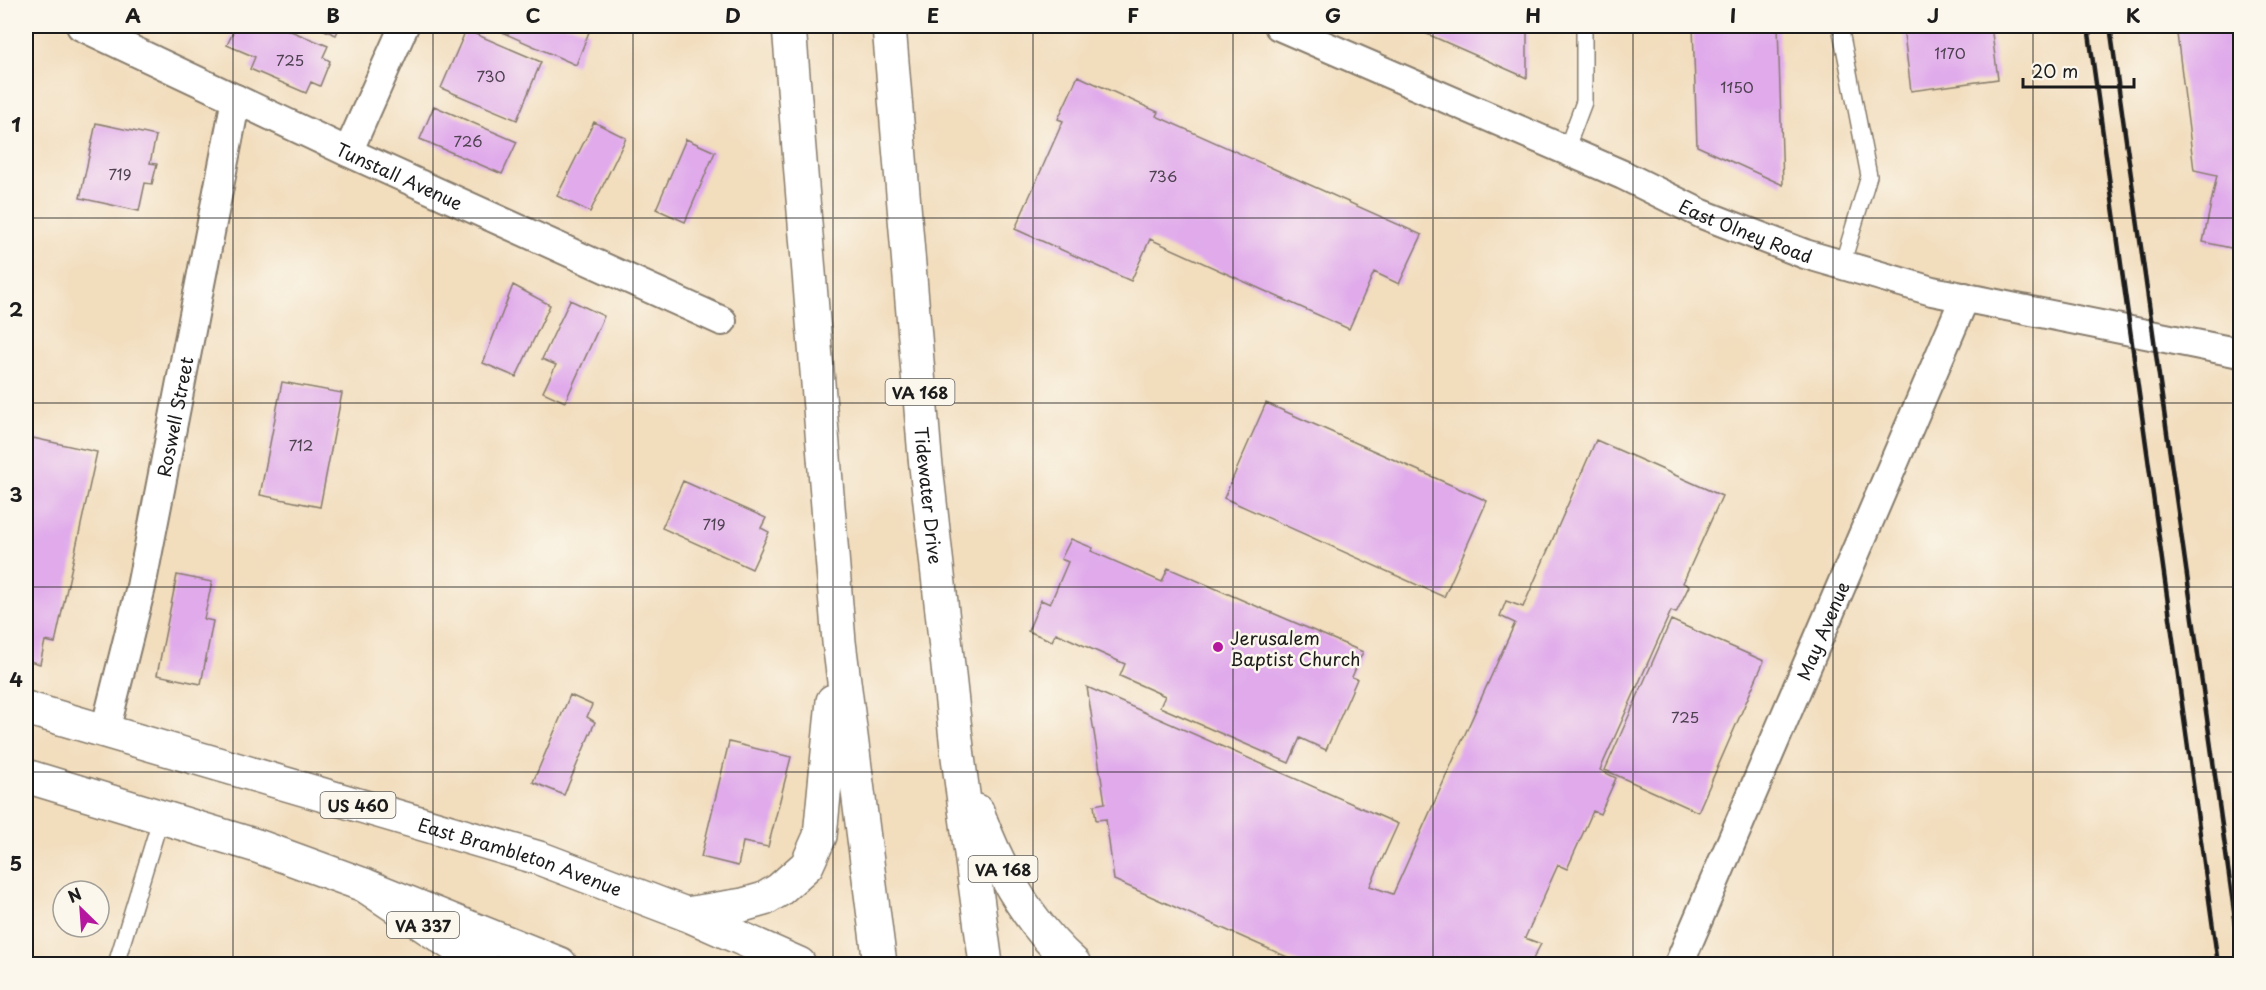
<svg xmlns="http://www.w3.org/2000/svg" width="2266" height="990" font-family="'Playpen Sans',sans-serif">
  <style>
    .building { fill: #e0aaeb }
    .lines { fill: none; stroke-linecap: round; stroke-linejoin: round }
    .service-casing { stroke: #877c6c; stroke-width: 18 }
    .minor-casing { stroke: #877c6c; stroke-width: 32 }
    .primary-casing { stroke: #877c6c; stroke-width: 36 }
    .trunk-casing { stroke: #877c6c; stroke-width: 36 }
    .service { stroke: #fff; stroke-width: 15 }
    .minor { stroke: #fff; stroke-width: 28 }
    .primary { stroke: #fff; stroke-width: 33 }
    .trunk { stroke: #fff; stroke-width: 33 }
    .rail { stroke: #1c1c1c; stroke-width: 4.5 }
    .grid { fill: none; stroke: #1c1c1c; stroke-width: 1.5; stroke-opacity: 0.55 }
    .poi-dot { fill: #b5179e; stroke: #fbf7ec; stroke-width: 2 }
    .labels { text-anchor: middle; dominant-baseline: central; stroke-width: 5; stroke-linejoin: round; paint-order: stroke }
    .number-label { font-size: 15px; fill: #4d4050 }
    .shield { fill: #fbf7ec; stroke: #5f5e5a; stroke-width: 1.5 }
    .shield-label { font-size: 16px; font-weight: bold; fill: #1c1c1c }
    .street-label { font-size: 18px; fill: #1c1c1c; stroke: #fbf7ec }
    .poi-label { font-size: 18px; fill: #1c1c1c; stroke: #fbf7ec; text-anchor: start }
    .neatline { fill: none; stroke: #1c1c1c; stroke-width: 2 }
    .grid-label { font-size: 20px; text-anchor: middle; font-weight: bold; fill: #1c1c1c }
  </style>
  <rect width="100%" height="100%" fill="#fbf7ec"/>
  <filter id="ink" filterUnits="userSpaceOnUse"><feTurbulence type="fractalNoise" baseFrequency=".0167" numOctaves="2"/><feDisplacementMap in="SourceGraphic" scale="12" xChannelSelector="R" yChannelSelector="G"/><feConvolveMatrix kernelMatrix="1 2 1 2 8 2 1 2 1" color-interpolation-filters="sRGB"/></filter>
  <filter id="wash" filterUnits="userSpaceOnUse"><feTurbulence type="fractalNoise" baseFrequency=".008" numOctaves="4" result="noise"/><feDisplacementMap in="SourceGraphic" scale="24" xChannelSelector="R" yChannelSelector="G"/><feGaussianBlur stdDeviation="1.35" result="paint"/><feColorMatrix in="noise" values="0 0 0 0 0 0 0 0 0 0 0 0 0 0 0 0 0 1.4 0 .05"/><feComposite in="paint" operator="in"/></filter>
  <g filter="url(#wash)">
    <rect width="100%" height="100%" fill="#f2ddbd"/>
    <g id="blocks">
      <path class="building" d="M236,26H278L328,46L323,57L330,61L320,86L311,82L306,93L250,69L255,57L227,45Z
        M315,26H340L336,35Z
        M499,26H573L589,32L576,65L497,30Z
        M1409,26H1527V78Z
        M1693,26H1778L1783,185L1697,146Z
        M1903,26H1991L1998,79L1911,91Z
        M2176,26H2240V250L2203,242L2217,175L2194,170Z
        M466,30L541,62L517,120L441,88Z
        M1078,76L1158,112L1156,116L1422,235L1399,284L1374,272L1349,329L1150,239L1131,281L1015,229L1063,121L1058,119Z
        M434,106L517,142L502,174L420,139Z
        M594,122L626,138L590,212L557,196Z
        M96,123L156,136L150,163L157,164L152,184L145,183L139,211L80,198Z
        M686,139L715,152L685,222L656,209Z
        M513,285L550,305L516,377L483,363Z
        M570,300L604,316L565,402L543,392L556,365L542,359Z
        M282,382L342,393L320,507L260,495Z
        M1266,403L1487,501L1444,597L1224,498Z
        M33,438L97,452L55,643L45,641L40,664L26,660L29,636H26V470Z
        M1596,440L1722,496L1683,583L1689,586L1676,613L1671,611L1600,770L1616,778L1600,814L1593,811L1567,869L1558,865L1525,938L1541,944L1533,959L1545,964H1303L1114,880L1106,819L1096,820L1094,805L1105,803L1087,687L1398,824L1370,886L1393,894L1515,623L1500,616L1506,601L1523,607Z
        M683,481L766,518L761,528L769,532L752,569L662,528Z
        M1071,539L1093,548L1091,551L1162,582L1168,568L1363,652L1352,677L1357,679L1326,750L1300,738L1289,763L1160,707L1165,696L1120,676L1125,664L1056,633L1052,641L1028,631L1041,600L1050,604L1068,562L1061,559Z
        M177,575L212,582L204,619L213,621L201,684L157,675Z
        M1671,620L1764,661L1698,812L1605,770Z
        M570,695L592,705L587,717L595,722L564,795L533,782Z
        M729,742L791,757L768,847L743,842L738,866L701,857Z"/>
    </g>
  </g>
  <g filter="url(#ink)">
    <use href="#blocks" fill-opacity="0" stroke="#877c6c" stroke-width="1.5"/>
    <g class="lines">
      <g class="service-casing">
        <path id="service" d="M1840,26L1869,176L1842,265
          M1566,150L1584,102V26
          M116,964L161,817"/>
      </g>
      <g class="minor-casing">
        <g id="minor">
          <path id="s1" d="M81,26L348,152L722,321"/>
          <path id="s2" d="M1279,26L1623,175L1702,214L1805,254L1932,291L2240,353"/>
          <path d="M348,152L404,26"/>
          <path id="s3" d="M105,731L141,587L236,99"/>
          <path id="s4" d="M1679,964L1965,297"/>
        </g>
      </g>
      <g class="primary-casing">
        <g id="primary">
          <path id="s5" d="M26,708L539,858L686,914L799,964"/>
          <path d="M26,776L257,846L364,885L560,964"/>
        </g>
      </g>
      <g class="trunk-casing">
        <g id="trunk">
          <path d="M789,26L839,642L880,964"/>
          <path id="s6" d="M889,26L925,457L958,757L986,964"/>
          <path d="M977,811C998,869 1028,923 1074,964"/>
          <path d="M364,885L482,964"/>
          <path d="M686,914L743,905L764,899L779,890L807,865L820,836L833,701"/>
        </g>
      </g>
      <use href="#service" class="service"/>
      <use href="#minor" class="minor"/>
      <use href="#primary" class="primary"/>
      <use href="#trunk" class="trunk"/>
      <path class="rail" d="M2088,26L2218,964
        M2110,26L2240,954"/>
    </g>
  </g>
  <path class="grid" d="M233,26V964M433,26V964M633,26V964M833,26V964M1033,26V964M1233,26V964M1433,26V964M1633,26V964M1833,26V964M2033,26V964M26,218H2240M26,403H2240M26,587H2240M26,772H2240"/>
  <circle class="poi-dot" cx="1218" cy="647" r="6"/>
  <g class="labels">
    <g class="number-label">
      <text x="1950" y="52">1170</text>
      <text x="290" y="59">725</text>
      <text x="491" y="75">730</text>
      <text x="1737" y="86">1150</text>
      <text x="468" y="140">726</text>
      <text x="120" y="173">719</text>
      <text x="1163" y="175">736</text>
      <text x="301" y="444">712</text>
      <text x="714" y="523">719</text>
      <text x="1685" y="716">725</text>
    </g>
    <g class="shield">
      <rect x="885.5" y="379" width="69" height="26" rx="4.5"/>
      <rect x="320.5" y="792" width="75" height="26" rx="4.5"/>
      <rect x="968.5" y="856" width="69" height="26" rx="4.5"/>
      <rect x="387" y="912" width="72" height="26" rx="4.5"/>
    </g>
    <g class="shield-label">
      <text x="920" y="392">VA 168</text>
      <text x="358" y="805">US 460</text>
      <text x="1003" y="869">VA 168</text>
      <text x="423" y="925">VA 337</text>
    </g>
    <g class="street-label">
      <text stroke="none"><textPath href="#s1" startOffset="352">Tunstall Avenue</textPath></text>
      <text stroke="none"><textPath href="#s2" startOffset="510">East Olney Road</textPath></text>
      <text stroke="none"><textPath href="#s3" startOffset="322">Roswell Street</textPath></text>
      <text stroke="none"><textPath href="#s6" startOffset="471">Tidewater Drive</textPath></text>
      <text stroke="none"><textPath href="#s4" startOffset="363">May Avenue</textPath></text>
      <text stroke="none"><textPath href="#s5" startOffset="516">East Brambleton Avenue</textPath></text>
    </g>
    <g class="poi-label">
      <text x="1230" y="637">Jerusalem<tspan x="1230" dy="21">Baptist Church</tspan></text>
    </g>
  </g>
  <rect width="2266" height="990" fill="none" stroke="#fbf7ec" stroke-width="66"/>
  <g transform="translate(81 909) rotate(335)"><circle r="28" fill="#fbf7ec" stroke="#a29f99" stroke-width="1.5"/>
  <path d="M0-4.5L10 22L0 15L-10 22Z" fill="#b5179e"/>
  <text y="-9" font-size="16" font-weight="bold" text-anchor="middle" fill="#1c1c1c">N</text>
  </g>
  <path d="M2023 78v9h111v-9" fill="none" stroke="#1c1c1c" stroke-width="3"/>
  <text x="2032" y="78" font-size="18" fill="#1c1c1c" stroke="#fbf7ec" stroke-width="4.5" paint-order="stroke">20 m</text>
  <rect x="33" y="33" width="2200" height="924" class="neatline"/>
  <g class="grid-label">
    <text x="133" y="23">A</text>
    <text x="333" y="23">B</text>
    <text x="533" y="23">C</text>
    <text x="733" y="23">D</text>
    <text x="933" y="23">E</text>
    <text x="1133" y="23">F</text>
    <text x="1333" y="23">G</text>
    <text x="1533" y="23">H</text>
    <text x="1733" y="23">I</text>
    <text x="1933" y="23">J</text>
    <text x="2133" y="23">K</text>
    <text x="16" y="132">1</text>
    <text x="16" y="317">2</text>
    <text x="16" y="502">3</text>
    <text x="16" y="687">4</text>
    <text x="16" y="871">5</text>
  </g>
</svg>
